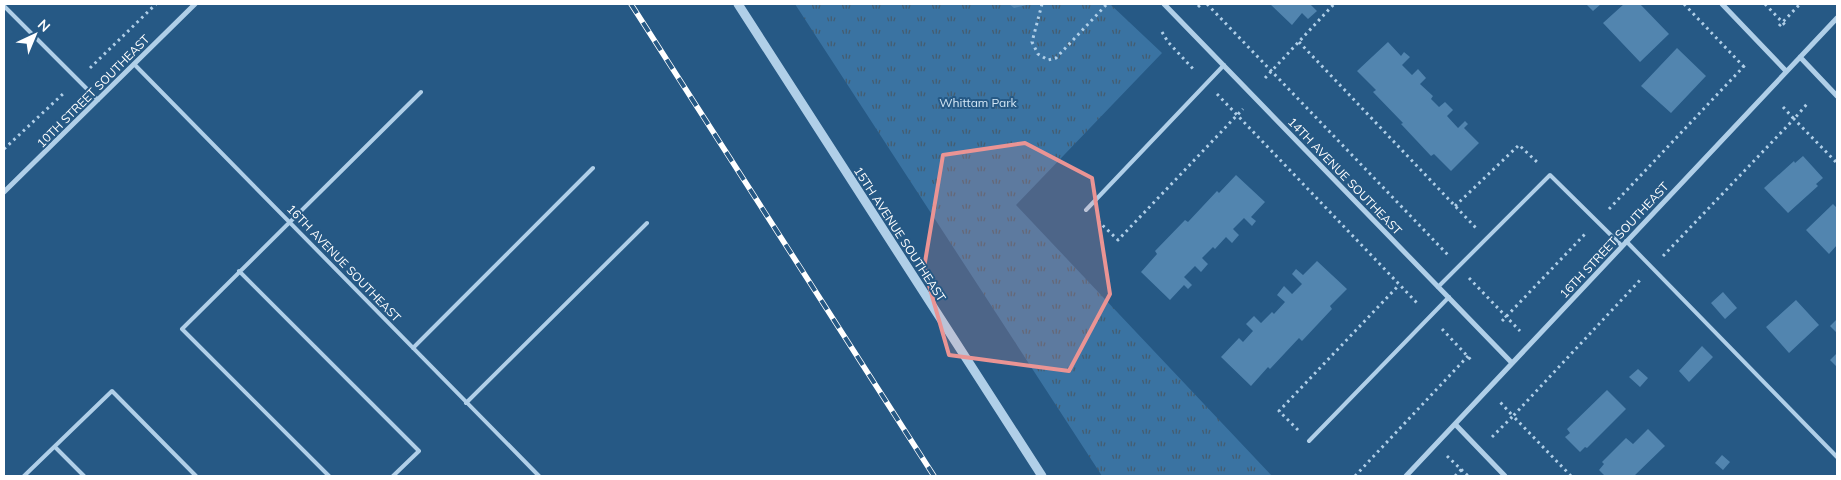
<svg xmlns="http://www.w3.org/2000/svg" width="1841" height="480" font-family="Mulish,sans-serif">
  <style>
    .park { fill: url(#park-tufts) }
    .building { fill: #5285af }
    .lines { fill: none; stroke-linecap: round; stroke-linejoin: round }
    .path { stroke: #b0cfe8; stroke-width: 3; stroke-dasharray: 2.5 4; stroke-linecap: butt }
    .service { stroke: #b0cfe8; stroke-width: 4 }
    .minor { stroke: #b0cfe8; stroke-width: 5 }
    .tertiary { stroke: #b0cfe8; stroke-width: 9 }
    .rail-casing { stroke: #fff; stroke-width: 5.5 }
    .rail { stroke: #265985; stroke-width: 4; stroke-dasharray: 11; stroke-linecap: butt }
    .marked { fill: #ea9494; fill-opacity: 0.2; stroke: #ea9494; stroke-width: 4; stroke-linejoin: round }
    .labels { text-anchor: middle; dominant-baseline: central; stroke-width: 4; stroke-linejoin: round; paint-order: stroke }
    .street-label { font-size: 12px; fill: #fff; stroke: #265985 }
    .park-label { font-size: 12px; fill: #d3e7f6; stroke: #265985 }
  </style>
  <defs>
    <pattern id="park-tufts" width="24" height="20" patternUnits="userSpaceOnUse" patternTransform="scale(1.25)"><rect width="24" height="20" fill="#3a73a2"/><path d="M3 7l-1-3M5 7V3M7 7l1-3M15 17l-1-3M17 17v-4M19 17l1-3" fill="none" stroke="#455c6e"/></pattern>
  </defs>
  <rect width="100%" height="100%" fill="#265985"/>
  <path class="park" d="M795,4H1110L1162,53L1016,205L1272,476H1102Z"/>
  <path class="building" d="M1009,4H1031L1014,8Z
    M1270,4H1310L1317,11L1308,19L1302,13L1292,25Z
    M1586,4H1601L1593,11Z
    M1624,4H1640L1669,34L1640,62L1603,23Z
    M1388,42L1401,56L1404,52L1410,57L1402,65L1412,75L1418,69L1426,78L1420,84L1433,96L1431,99L1439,107L1445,102L1453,110L1447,116L1458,128L1465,121L1468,124L1464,128L1479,143L1451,171L1434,154L1431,156L1401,124L1403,123L1373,92L1376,90L1357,71Z
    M1677,48L1706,76L1671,113L1641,86Z
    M1803,156L1823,178L1816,184L1818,186L1788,213L1764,188L1794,161L1795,163Z
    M1236,175L1265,202L1251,217L1256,221L1252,226L1244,218L1233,229L1239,235L1232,243L1226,237L1215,249L1213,247L1202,258L1208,264L1201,272L1195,266L1184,277L1192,285L1188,289L1184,285L1170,300L1141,272L1157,254L1155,251L1185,220L1188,222L1217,191L1219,193Z
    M1833,204L1836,207L1837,206V245L1829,254L1806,230Z
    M1317,261L1347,289L1330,306L1332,309L1302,341L1299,338L1270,369L1268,367L1251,386L1221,357L1239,338L1243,342L1253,331L1246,324L1254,316L1261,323L1272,312L1274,314L1285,302L1277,295L1284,286L1292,294L1302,284L1292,274L1296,269L1303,275Z
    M1723,292L1737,308L1725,319L1711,303Z
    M1796,300L1819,325L1789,353L1766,327Z
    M1837,319V333L1830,326Z
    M1702,346L1713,357L1689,382L1679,371Z
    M1837,353V367L1830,360Z
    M1638,369L1648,378L1640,387L1629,377Z
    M1607,390L1626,409L1587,448L1585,447L1580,452L1565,437L1570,433L1567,429Z
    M1648,429L1665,446L1634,476H1605L1599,470L1604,464L1602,462L1626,438L1633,444Z
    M1722,455L1730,462L1723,470L1715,463Z"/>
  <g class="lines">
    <path class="path" d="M1042,4L1032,42L1038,54L1048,60L1056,58L1107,4
      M1207,4L1448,255
      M1684,4L1746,69
      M1765,4L1787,27
      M1198,7L1201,4
      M1779,26L1800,4
      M1162,32L1168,42L1195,71
      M1299,42L1476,228
      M90,68L156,4
      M1265,78L1334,4
      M1217,94L1418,304
      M1783,107L1794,119L1807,104
      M4,149L65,92
      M1455,206L1519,145L1539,164
      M1609,209L1746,64
      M1098,221L1118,240L1243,109
      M1663,256L1794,119L1837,163
      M1469,278L1520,331
      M1502,321L1586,233
      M1442,329L1473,362
      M1298,430L1279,411L1399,285
      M1492,437L1513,416L1500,402
      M1447,456L1468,476
      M1355,476L1468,356
      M1455,476L1462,469
      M1571,476L1513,416L1641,279"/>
    <path class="service" d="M4,6L98,100
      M134,64L539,476
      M1086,210L1224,65
      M1626,241L1837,457
      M239,271L419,451L393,476
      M1438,287L1550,175L1622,246
      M413,348L593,168
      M466,403L647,223
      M1309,441L1449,297
      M55,447L84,476
      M24,476L112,391L196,476
      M329,476L182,329L421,92"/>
    <path class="minor" d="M1164,4L1512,363
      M1722,4L1786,71
      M1800,57L1837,96
      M4,192L195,4
      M1455,424L1505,476
      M1406,476L1837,18"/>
    <path class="tertiary" d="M738,4L1042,476"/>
    <g class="rail-casing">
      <path id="rail" d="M631,4L934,476"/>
    </g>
    <use href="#rail" class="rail"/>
  </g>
  <path class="marked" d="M1025,143L1092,178L1110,294L1069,371L949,355L924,268L943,155Z"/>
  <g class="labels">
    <g class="street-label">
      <text transform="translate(93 91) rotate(-45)">10TH STREET SOUTHEAST</text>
      <text transform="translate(1345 176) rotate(46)">14TH AVENUE SOUTHEAST</text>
      <text transform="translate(900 234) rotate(57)">15TH AVENUE SOUTHEAST</text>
      <text transform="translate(1614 240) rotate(-47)">16TH STREET SOUTHEAST</text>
      <text transform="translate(344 263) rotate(46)">16TH AVENUE SOUTHEAST</text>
    </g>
    <g class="park-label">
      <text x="978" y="102">Whittam Park</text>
    </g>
  </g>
  <rect width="1841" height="480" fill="none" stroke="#ffffff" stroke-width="10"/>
  <g transform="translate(35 35) rotate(44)" stroke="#265985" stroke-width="4" paint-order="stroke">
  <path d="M0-4L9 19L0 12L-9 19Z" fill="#ffffff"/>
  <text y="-8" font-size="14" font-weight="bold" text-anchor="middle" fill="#ffffff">N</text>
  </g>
</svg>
